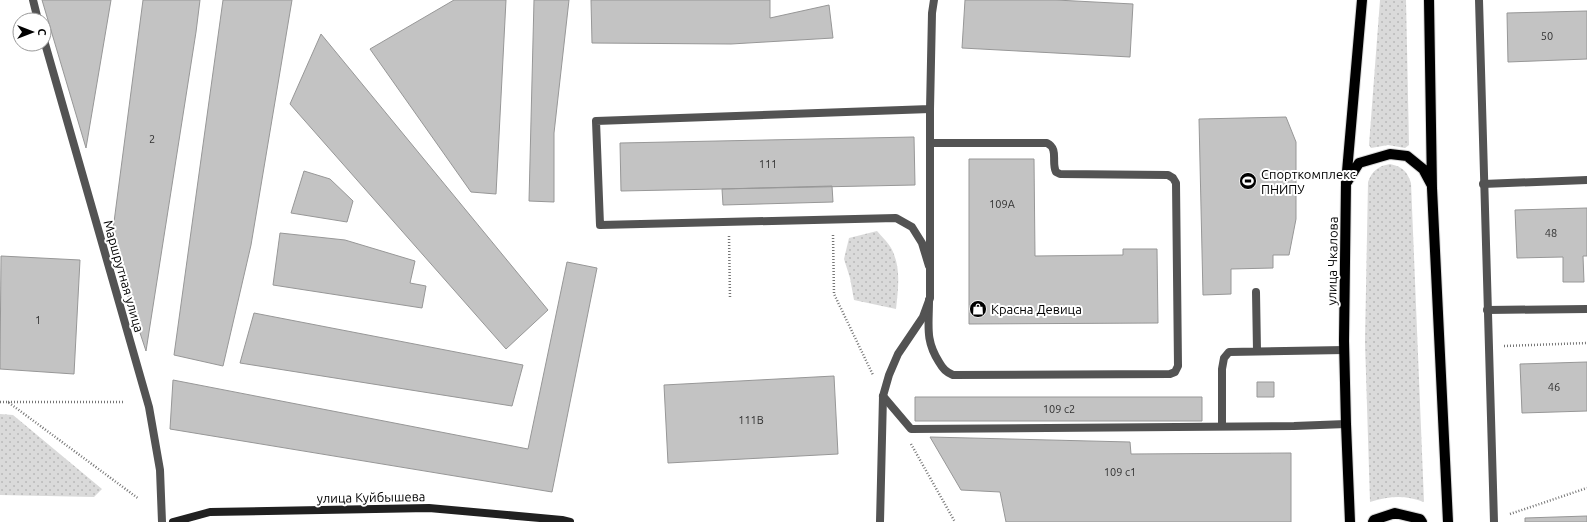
<svg xmlns="http://www.w3.org/2000/svg" width="1587" height="522" font-family="Ubuntu,sans-serif">
  <style>
    .grass { fill: url(#grass-dots) }
    .building { fill: #c3c3c3; stroke: #979797 }
    .lines { fill: none; stroke-linecap: round; stroke-linejoin: round }
    .primary-casing { stroke: #dbdbdb; stroke-width: 12 }
    .path { stroke: #757575; stroke-width: 2.5; stroke-dasharray: 1 2; stroke-linecap: butt }
    .service { stroke: #535353; stroke-width: 8 }
    .minor { stroke: #535353; stroke-width: 8 }
    .secondary { stroke: #202020; stroke-width: 8 }
    .primary { stroke: #000; stroke-width: 10 }
    .labels { text-anchor: middle; dominant-baseline: central; stroke-width: 4; stroke-linejoin: round; paint-order: stroke }
    .number-label { font-size: 11px; fill: #313131 }
    .poi-label { font-size: 13px; fill: #000; stroke: #fff; text-anchor: start }
    .street-label { font-size: 13px; fill: #000; stroke: #fff }
  </style>
  <defs>
    <pattern id="grass-dots" width="8" height="8" patternUnits="userSpaceOnUse"><rect width="8" height="8" fill="#dadada"/><path d="M2 2h.1M6 6h.1" fill="none" stroke="#b9b9b9" stroke-width="1.8" stroke-linecap="round"/></pattern>
  </defs>
  <rect width="100%" height="100%" fill="#fff"/>
  <path class="grass" d="M1380,0H1406L1409,145L1405,148L1388,145L1371,148L1369,145Z
    M1390,164C1403,167 1407,171 1411,183L1424,502C1404,495 1391,496 1370,502L1365,342L1368,182C1372,171 1378,166 1390,164Z
    M877,231C882,237 890,244 893,252C901,270 898,290 896,309L854,300L850,278L844,259L849,238Z
    M0,414L13,415L102,489L94,497L0,495Z"/>
  <path class="building" d="M42,0H111L86,148Z
    M143,0H200L196,32L146,351L111,245Z
    M223,0H292L251,245L223,366L174,355Z
    M454,0H506L496,194L471,192L370,49Z
    M534,0H569L554,133V202L529,201Z
    M591,0H770V18L829,5L833,38L731,44L592,43Z
    M965,0H1056L1133,4L1130,57L962,48Z
    M1587,11V59L1508,62L1507,13Z
    M321,34L548,310L506,349L290,104Z
    M1286,117L1296,142V219L1289,255H1273V268L1231,269V294L1203,295L1199,119Z
    M914,137L915,185L621,191L620,143Z
    M969,159H1034L1035,256L1123,255V249H1157L1158,323L969,324Z
    M304,171L330,179L353,201L347,222L291,213Z
    M832,186L833,202L723,205L722,189Z
    M1587,208V256H1583L1584,282H1563V257L1517,258L1515,210Z
    M280,233L345,240L415,261L410,283L426,286L422,308L273,285Z
    M1,256L80,260L74,374L0,369Z
    M567,262L597,268L552,492L170,429L173,380L528,449Z
    M254,313L523,365L512,406L240,363Z
    M1587,362V411L1522,413L1520,364Z
    M834,376L838,454L668,463L664,385Z
    M1257,382H1274V397H1257Z
    M915,397H1202V421H915Z
    M930,437L1130,442L1131,454L1291,453V522H1006L1000,492L961,490Z
    M1587,516V522H1525V518Z"/>
  <g class="lines">
    <g class="primary-casing">
      <path id="primary" d="M1429,0L1432,188L1448,522
        M1347,182L1359,163L1390,154L1407,156L1423,169L1431,184
        M1350,522L1346,424L1344,341L1346,183L1362,0
        M1373,522L1374,520L1395,513L1420,519L1422,522"/>
    </g>
    <path class="path" d="M833,235L834,294L873,375
      M729,236L730,298
      M1504,346L1587,343
      M0,402H8L139,499
      M8,402H124
      M911,444L955,522
      M1510,514L1587,488"/>
    <path class="service" d="M1483,184L1587,180
      M929,266L922,243L912,227L896,218L600,225L596,121L930,109L932,13L934,0
      M1256,292L1257,351
      M929,300C929,326 925,340 939,362C943,369 946,372 953,375L1170,374L1175,372L1178,366L1176,183L1173,178L1168,175L1060,174L1056,172C1051,162 1059,149 1047,143H930
      M1487,310L1587,309
      M883,396L911,429L1294,426L1346,424
      M1222,426V369L1224,358L1229,352L1345,350"/>
    <path class="minor" d="M33,0L38,20
      M1479,0L1494,522
      M44,40L149,407L160,470L162,522
      M880,522L883,396L889,375L898,354L923,317L930,298V109"/>
    <path class="secondary" d="M173,522L210,512L429,508L562,520L570,522"/>
    <use href="#primary" class="primary"/>
  </g>
  <defs>
    <g id="stadium-disc" transform="scale(0.9)"><circle r="9.5" fill="#000" stroke="#fff"/><path d="M0-5a6.5 5 0 1 0 0 10a6.5 5 0 1 0 0-10ZM-3.5-1.8h7v3.6h-7Z" fill="#fff"/></g>
    <g id="shop-disc" transform="scale(0.9)"><circle r="9.5" fill="#000" stroke="#fff"/><path d="M-5-2.5h2.3a2.7 3.5 0 0 1 5.4 0H5L5.5 6h-11ZM-1.5-2.5h3a1.5 2.3 0 0 0-3 0Z" fill="#fff"/></g>
  </defs>
  <g fill-rule="evenodd">
    <use href="#stadium-disc" x="1248" y="181"/>
    <use href="#shop-disc" x="978" y="309"/>
  </g>
  <g class="labels">
    <g class="number-label">
      <text x="1547" y="36">50</text>
      <text x="152" y="139">2</text>
      <text x="768" y="164">111</text>
      <text x="1002" y="204">109А</text>
      <text x="1551" y="233">48</text>
      <text x="38" y="320">1</text>
      <text x="1554" y="387">46</text>
      <text x="1059" y="409">109 с2</text>
      <text x="751" y="420">111В</text>
      <text x="1120" y="472">109 с1</text>
    </g>
    <g class="poi-label">
      <text x="1261" y="174">Спорткомплекс<tspan x="1261" dy="15">ПНИПУ</tspan></text>
      <text x="991" y="309">Красна Девица</text>
    </g>
    <g class="street-label">
      <text transform="translate(1332 261) rotate(-89)">улица Чкалова</text>
      <text transform="translate(124 276) rotate(74)">Маршрутная улица</text>
      <text transform="translate(371 497) rotate(-1)">улица Куйбышева</text>
    </g>
  </g>
  <g transform="translate(32 32) rotate(90)"><circle r="19" fill="#ffffff" stroke="#999999"/>
  <path d="M0-3L7 15L0 10L-7 15Z" fill="#000000"/>
  <text y="-6" font-size="11" font-weight="bold" text-anchor="middle" fill="#000000">С</text>
  </g>
</svg>
